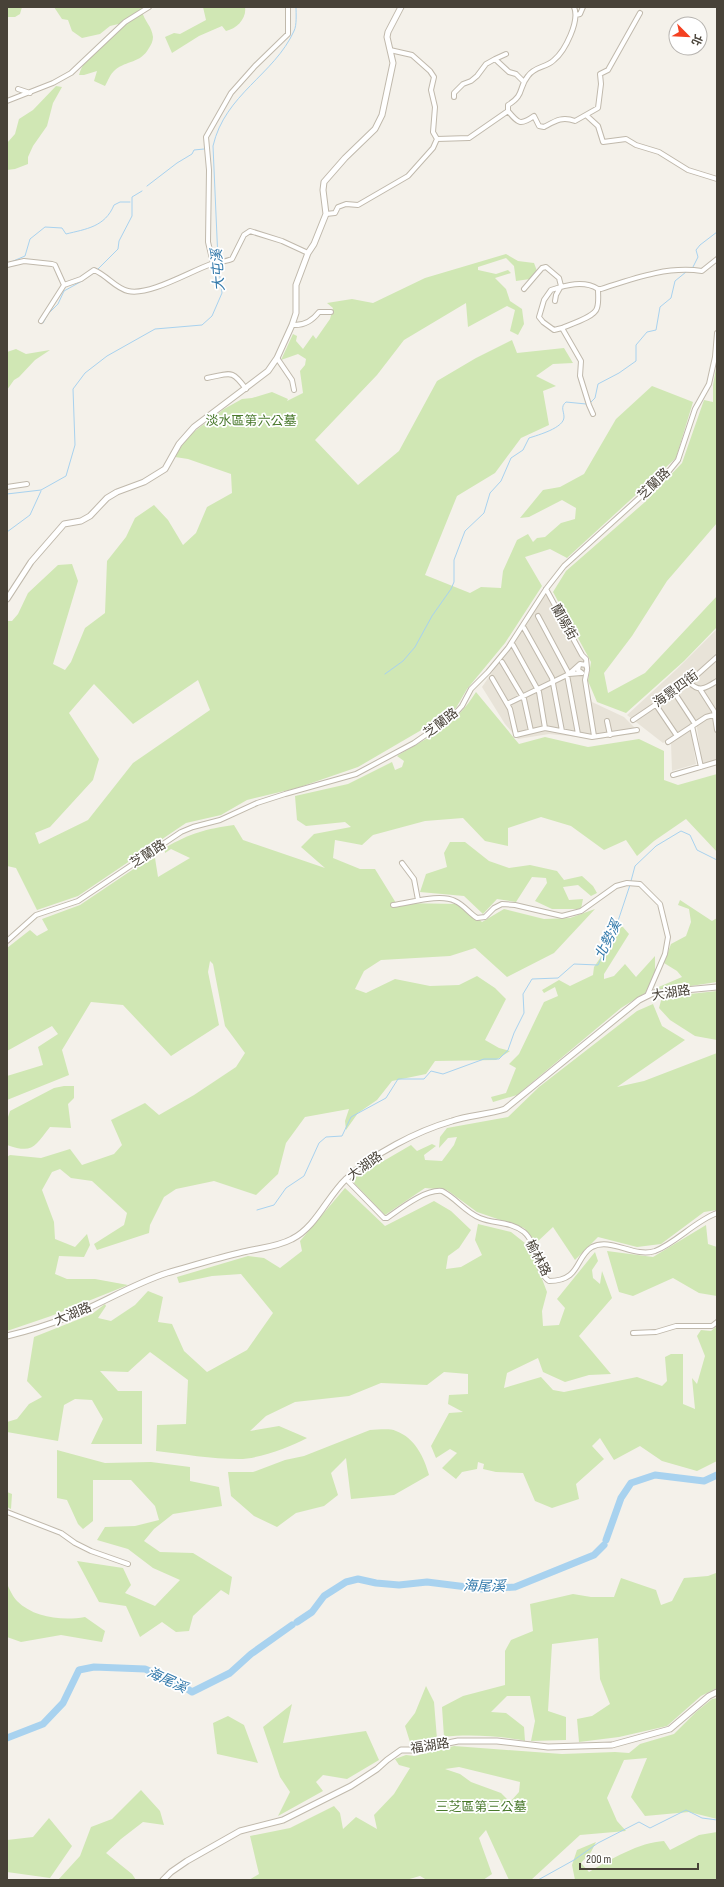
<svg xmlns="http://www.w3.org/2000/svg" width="724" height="1887" font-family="'Sofia Sans Condensed','Noto Sans TC',sans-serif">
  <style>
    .residential { fill: #e8e3d8 }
    .green { fill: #d0e7b4; fill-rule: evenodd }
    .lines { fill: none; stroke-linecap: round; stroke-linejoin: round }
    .stream { stroke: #a8d2ef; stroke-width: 1 }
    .river { stroke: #a8d2ef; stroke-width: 7 }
    .minor-casing { stroke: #c0b9ac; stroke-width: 6 }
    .tertiary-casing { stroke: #c0b9ac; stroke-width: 7 }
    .minor { stroke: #fff; stroke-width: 4 }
    .tertiary { stroke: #fff; stroke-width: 5 }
    .labels { text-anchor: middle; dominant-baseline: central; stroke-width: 3.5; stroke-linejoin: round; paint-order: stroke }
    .park-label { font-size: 13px; fill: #49792c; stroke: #fff }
    .street-label { font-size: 13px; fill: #484238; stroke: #fff }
    .water-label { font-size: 14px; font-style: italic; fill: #3178aa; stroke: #fff }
  </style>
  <rect width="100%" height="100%" fill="#f4f1ea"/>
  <path class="residential" d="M549,590L587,660V682L592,702L624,717L640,733L598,739L549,734L518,739L505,724L482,687Z
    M717,629V759L702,764L696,721L663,743L627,715L677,669Z
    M691,729L696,764L672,771L671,743Z"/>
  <path class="green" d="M7,7H22L20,14L15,17H7Z
    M54,7H145L142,11C144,21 152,26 153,37C153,41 151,45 149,48C140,64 127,60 115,70C110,74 108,81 105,86L94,81L97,71L84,75H79C85,53 111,37 127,22L110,26L100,34L82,38L72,31L68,20L62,19Z
    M203,7H245C247,18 237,29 226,31L222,26L199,36L172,53L165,37L174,33L180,34L206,20Z
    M56,86L62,87L53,103L47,126L33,146L28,157V164L15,169L7,170V143L15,134L19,119L33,110Z
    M506,254L518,261L534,263L537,271L530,279L516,281L514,266L506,258L478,267V270L496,274L508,270L511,273L495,278L506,289L510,301L522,309L524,324L518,335L510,331L515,310L507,306L468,327L466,303L404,340L377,375L315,440L358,485L399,451L437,381L476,358L512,340L517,353L564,348L573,363L553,364L536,376L556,386L543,391L549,425L521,438L495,473L457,496L425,575L470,593L481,587L501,588L503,571L517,540L528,534L533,542L537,538L545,537L561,523L575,519L576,508L562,500L529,517L520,518L543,490L560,487L584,474L616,419L652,386L693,402L676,458L567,558L550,549L525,557L542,586L505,643L467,689L456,708L442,718L358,767L297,788L247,800L221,815L186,823L78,896L37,910L16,868L7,866V621H12L18,614L28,593L58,565L72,564L78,581L53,664L65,670L71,662L85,628L105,613L107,561L126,537L135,518L154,505L168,520L183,545L196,533L207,507L232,493L231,474L188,459L175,457L182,445L191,434L224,409L242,399L252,398L272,392L288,399L287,401L303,393L300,371L305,365L306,359L298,354L281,360L293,334L297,336L296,341L303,349L313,335L316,339L330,319L333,308L327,303L352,299L373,303L425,278ZM198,680L210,710L133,763L88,820L39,844L35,833L50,827L93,780L99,759L69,713L94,684L133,724Z
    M16,349L26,354L50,350L35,360L19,377L14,380L7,390V352Z
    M717,363V523L667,581L632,636L604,673L608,693L645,673L717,596V627L684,661L626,713L597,702L588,681L591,662L553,592L566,571L645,502L682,463L704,400L713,402V385Z
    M476,692L519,744L545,737L588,747L639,739L664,751V780L678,785L717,774V852L686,819L654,841L637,856L626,840L604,850L571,826L541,817L508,828V846L485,841L463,818L425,821L373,835L362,845L335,840L333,858L360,869H375L396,903L462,904L482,922L504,909L544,919L570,918L595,909L554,953L507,977L475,948L450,956L381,960L364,971L355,989L366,993L395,979L430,986L459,985L477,976L495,988L506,999L485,1040L499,1048L510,1051L496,1060L435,1061L426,1074L392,1081L377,1100L358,1113L346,1130L345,1121L349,1109L305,1117L286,1143L278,1174L256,1195L214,1181L176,1189L164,1197L150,1225L149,1233L97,1250L94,1244L124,1225L127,1213L92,1181L71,1178L60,1169L52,1172L42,1190L54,1222L55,1239L75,1247L87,1234L90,1245L84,1257L59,1256L55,1274L67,1279H95L128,1285L51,1316L7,1331V1157L10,1155L41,1158L70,1149L82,1165L114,1154L122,1145L111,1120L145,1103L159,1115L194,1095L236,1067L245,1053L225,1026L213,964L210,961L208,972L219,1025L171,1056L123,1005L91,1002L62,1050L69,1075L7,1100V1076L43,1065L38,1047L58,1034L52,1026L7,1051V948L30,930L37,936L48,930L42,919L80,905L141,864L155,858L158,877L190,858L171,849L165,853V848C190,833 206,829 234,825L243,840L325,868L301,847L314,834L351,827L345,822L306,826L297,820L295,796L348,784L392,762L395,770L402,767L404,761L397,756C430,736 455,726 476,692Z
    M450,842H465L489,861L509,868L530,865L557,871L564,880L582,876L593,886L597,893L591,896L578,885L563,887L569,900L583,899L581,909H552L535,901L547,883L546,878L532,877L516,902L497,899L483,914L464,896L420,892L426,874L447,867L444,853Z
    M680,900L712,921L717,918V982L657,991L654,989L682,977L677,971L664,963L671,944L686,936L691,922L689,909L678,905Z
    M622,926L629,934L604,974V979L614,976L625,964L636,977L655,956V975L645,993L621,1008L517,1095L493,1102L491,1097L506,1093L516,1068L509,1064L519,1054L544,1002L558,996L555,987L544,993L542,990L559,980L570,986L593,975L594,967Z
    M717,991V1040L695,1036L670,1020L659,1008L662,997Z
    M653,1004L662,1026L685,1040L617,1087L644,1081L717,1053V1210L704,1212L661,1244L637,1247L598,1237L575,1260L553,1227L536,1243L524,1228L477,1212L447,1190L425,1188L385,1215L354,1183L356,1177L411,1145L417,1151L432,1144L436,1146L424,1155L425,1160L442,1161L454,1145L457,1137L448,1138L439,1148L440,1137L447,1128L508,1117L539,1087L637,1011Z
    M64,1086H74V1098L68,1104L71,1128L50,1127C34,1147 33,1154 7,1145V1120L10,1111L54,1088Z
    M345,1188L385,1226L434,1201L451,1211L471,1230L459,1248L448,1256L446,1269L461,1267L482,1255L475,1240L478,1224L511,1232L530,1247L547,1292L542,1311L543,1326L559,1325L565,1308L557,1299L595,1252L598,1261L592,1270L593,1278L600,1284L602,1271L612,1298L579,1336L611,1374L589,1375L565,1382L543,1372L538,1358L507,1373L504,1388L541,1377L553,1390L564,1392L637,1377L662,1386L667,1381L665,1357L671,1354H683V1404L695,1409L692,1378L697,1384L705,1356L697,1336L701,1330L711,1331L717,1326V1461L697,1471L662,1461L640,1446L614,1460L600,1438L592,1446L604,1459L576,1484L579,1499L552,1508L535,1501L523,1473L496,1472L483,1469L484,1464L478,1462L477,1469L462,1472L456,1479L442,1468L457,1453L450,1449L436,1458L431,1446L449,1413L463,1412L448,1404L449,1395L468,1394V1374L444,1372L427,1385L381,1383L349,1396L295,1402L266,1416L250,1431L279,1426L307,1438C290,1447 259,1459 239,1459C211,1459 183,1454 156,1451L157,1425L186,1424L188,1380L150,1352L128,1372L100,1371L118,1391H142V1444H91L103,1419L92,1400L75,1399L64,1405L58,1441L7,1432V1422L17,1419L29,1404L42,1397L27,1381L34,1337L92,1314L105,1304L106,1306L98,1318L111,1321L135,1305L148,1291L163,1297L158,1322L172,1324L184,1351L207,1372L247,1350L273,1313L241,1274L212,1276L179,1283L177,1277L248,1256L264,1258L280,1268L302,1251L300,1241Z
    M706,1225L708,1244L717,1247V1296L699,1293L673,1278L633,1296L619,1292L607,1251L653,1257Z
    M370,1430C378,1430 389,1428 396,1431C415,1438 424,1457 429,1475L394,1495L351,1499L346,1458L331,1473L338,1495L324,1506L296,1513L277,1527L254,1516L231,1496L228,1472H253L285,1460L304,1456Z
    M57,1450L105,1463L151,1462L190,1467V1481L219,1487L222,1506L173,1514L154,1529L144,1541L160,1552L193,1553L232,1577L229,1595L221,1590L193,1616L189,1631L176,1632L162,1622L140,1637L126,1606L99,1602L77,1561L123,1568L131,1585L125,1593L155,1606L180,1580L153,1568L128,1549L97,1540L105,1527L135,1526L159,1520L155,1506L131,1480H93V1521L83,1529L78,1524L67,1500L57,1498Z
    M7,1492L12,1494L11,1509L7,1507Z
    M716,1573L717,1688L701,1696L667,1726L619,1737L579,1742L577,1719L592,1716L610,1704L600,1679L598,1638L552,1644L548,1711L566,1717V1740L531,1741L535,1721L530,1696H507L491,1712L506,1713L524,1727L525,1741C502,1736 468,1734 444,1737L442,1707L463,1696L505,1685V1651L511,1640L533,1631L530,1604L573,1594L591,1597H614L621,1578L656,1590L661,1605L672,1601L684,1578L708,1576Z
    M7,1584C10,1590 13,1597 17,1601C34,1618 63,1621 85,1617L105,1631L102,1642L61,1635L21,1642L7,1637Z
    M426,1686L434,1702L437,1739L410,1742L405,1726L415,1713Z
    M717,1698V1819L689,1812L645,1816L631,1797L647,1758L624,1760L607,1798L617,1821L626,1831L580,1835L531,1880H509L486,1830L479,1838L492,1874L483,1880H427L420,1876L406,1880H249L259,1874L250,1836L290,1828L334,1806L340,1813L343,1829L356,1817L377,1829L374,1815L394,1794L410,1768L399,1765L395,1759L406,1755L415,1756L454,1746L562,1754L615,1752L629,1753L640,1744L674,1734L696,1712L712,1699ZM459,1767L520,1782L519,1792L510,1802L501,1793L471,1782L460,1774L445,1769Z
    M292,1704L283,1743L366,1731L379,1760L347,1779L323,1775L316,1782L323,1791L278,1816L290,1792L280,1777L263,1727Z
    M228,1716L244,1725L258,1763L217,1754L213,1723Z
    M141,1790L160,1811L164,1825L143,1822L121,1839L106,1853L132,1874L136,1880H58L80,1856L91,1827L112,1819Z
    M49,1818L72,1846L50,1878L7,1872V1840L33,1837Z
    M717,1832V1880H575L572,1865L577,1850L596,1842L591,1852L581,1863L589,1872C609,1860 640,1842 664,1841L670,1850L699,1835Z"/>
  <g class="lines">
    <path class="stream" d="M147,186L177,163L192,154L194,150L204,149
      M218,260L213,146C225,94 274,75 294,31C297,25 296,14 296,7
      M11,262L25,256L30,239L45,227L62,228L66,234C86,229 105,227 114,205L120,202H130
      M693,267L698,257L696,250L700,245L717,232
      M97,270L118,249L119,241L132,216V197L142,191
      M86,278L95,272
      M43,323L48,314L58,304L64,291L82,281
      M591,402L595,398L598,384L619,373L636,361V345L647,332L656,330L660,307L671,298L675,281L686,272
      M7,494L41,490L66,476L75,445L73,389L85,373L107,356L155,329L202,325L212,316L222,293L218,263
      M7,532L30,515L41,491
      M385,674L403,661L415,647L432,616L451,589L454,582V560L465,531L484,513L490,493L501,481L511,458L523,450L529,438C538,435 564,428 564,417C564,411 560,407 566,402L586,404
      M631,881L635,866L656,846L681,831L690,835L697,850L717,860
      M257,1210L274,1205L286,1188L304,1176L319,1143L326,1137L342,1136L351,1117L386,1098L398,1079H424L431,1071L443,1074L484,1059H499L508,1050L514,1033L524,1013L523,994L532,979L558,978L574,964L598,965L616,927L630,885
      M538,1880L574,1860L598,1843L639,1822L650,1828L686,1810L702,1818L717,1820"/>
    <path class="river" d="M606,1540L621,1498L631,1483L655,1475L704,1481L717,1475
      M297,1622L312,1612L324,1596L346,1582L358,1579L376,1583L399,1585L427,1582L483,1589L515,1587L594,1555L604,1545
      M7,1738L43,1724L63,1703L79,1670L94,1667L145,1669L180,1684L192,1692L230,1673L251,1654L292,1625"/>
    <g class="minor-casing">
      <path id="minor" d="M576,15L580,14L583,7
        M495,59L506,54
        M18,89L30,93
        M454,97V93L463,84L471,81L477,76L486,64L495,59L509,72L516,74L524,82
        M7,101L53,83L71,73L125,22L149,7
        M508,111C518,123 520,126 534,116L539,126L544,127C555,121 562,116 575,121L598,108L601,84L600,74L608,70L640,13
        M586,115L598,126L603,142L626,139L636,145L659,152L688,170L717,179
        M437,139L469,138L508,111V105C525,95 518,88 528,76C535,66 546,68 554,60C565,51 580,21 574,7
        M326,214L335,213L338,207L346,204L358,205L408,176L433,148L437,139L433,132L435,107L431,90L434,77L430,71L412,55L390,50
        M213,263L208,242L209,170L206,137L231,93L255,66L288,34V7
        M7,265L24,261L52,264L55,265L64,285L81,279L94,270C108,276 115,288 128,291C149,296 189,272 211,264C218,262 225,262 232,259L244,235L250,231L282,241L308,253
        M524,289L542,268L546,267L559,278L561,286L556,295L555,301
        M41,321L64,285
        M292,325C304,326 313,320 319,312H331
        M562,328C571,324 595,317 597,308C599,302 598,295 598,289H601C635,278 667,266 702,271L717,259
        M277,358L292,380L294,390
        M207,378C230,374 231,368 246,389
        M593,414L589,405L580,376L581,361L562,328L554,330L543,322L539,317L544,300L551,290C566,285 584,280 598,289
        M7,487L27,484
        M546,589L582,655L586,659L587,668
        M538,616L569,674
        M524,628L552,678L562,731
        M513,645L539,692L545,728
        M502,662L524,699L531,731
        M579,665L578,670L582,673
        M587,670L585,680L594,736
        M570,673L580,664L586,665L587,668
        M567,675L578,734
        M492,678L510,709L516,735L545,728L592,737L637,730
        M689,682C699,693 706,688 717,681
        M700,689L714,711L717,730
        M674,692L695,724
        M507,704L569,674L581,673
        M656,705L677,736
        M633,720L689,682L717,657
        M607,721L610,735
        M692,726L701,767
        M668,742L706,717L717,714
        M673,775L717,762
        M402,863L414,879L418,900
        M393,905C410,903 440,893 455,901C464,905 469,913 477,918L485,917L494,908L502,904L515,905L562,916L581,911L616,886L627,883L640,884L660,904L668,937L665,954L647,996
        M7,941L36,915L78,901L181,832L193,827L220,820L257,803L285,794L356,774L414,743L453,716L462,706L471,689L488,672L508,648L546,589L564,566L669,471L678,460L695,409L709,384L715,357L717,333
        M346,1179L384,1218H387C400,1209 425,1189 442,1191C456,1198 465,1212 480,1218C494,1224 510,1221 524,1232C538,1244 536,1273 549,1281C581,1281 575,1257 592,1247C611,1237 634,1258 655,1251C676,1243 695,1221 717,1213
        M633,1333L656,1332L676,1326H712L717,1322
        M7,1512L61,1533L75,1543L91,1551L128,1564"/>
    </g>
    <g class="tertiary-casing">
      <path id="tertiary" d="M7,599L31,562L64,524L81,521L90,516L107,498L117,492L144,482L165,469L179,444L194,427L268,371L277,358L292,325L296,313V285L308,253L314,244L326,214L323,190L324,182L345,158L375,129L382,115L393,63L387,37L388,32L401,7
        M7,1336C28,1331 48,1325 68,1317C101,1304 133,1284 167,1273C192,1266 217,1258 243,1252C260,1248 277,1247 292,1239C316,1227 327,1197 346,1179C373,1154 417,1131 452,1121C469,1115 487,1115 505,1109L639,1000L653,993L717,987
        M163,1880L171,1872L187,1861L240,1831L283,1820L351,1786L377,1769L387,1760L401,1750H413L458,1741H497L548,1747L612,1745L670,1729L709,1696L717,1692"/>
    </g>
    <use href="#minor" class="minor"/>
    <use href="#tertiary" class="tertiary"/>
  </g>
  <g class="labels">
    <g class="park-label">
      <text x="251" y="421">淡水區第六公墓</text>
      <text x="481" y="1807">三芝區第三公墓</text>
    </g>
    <g class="street-label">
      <text transform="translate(654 484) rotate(-44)">芝蘭路</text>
      <text transform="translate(564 622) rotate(61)">蘭陽街</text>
      <text transform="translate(676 689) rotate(-36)">海景四街</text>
      <text transform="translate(441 723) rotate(-37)">芝蘭路</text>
      <text transform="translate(148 854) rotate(-33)">芝蘭路</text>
      <text transform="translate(671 993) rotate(-9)">大湖路</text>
      <text transform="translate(365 1166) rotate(-36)">大湖路</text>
      <text transform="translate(538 1258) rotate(63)">榆林路</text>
      <text transform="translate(73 1314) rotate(-23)">大湖路</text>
      <text transform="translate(430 1746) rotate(-9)">福湖路</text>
    </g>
    <g class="water-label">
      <text transform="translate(218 270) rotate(-94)">大屯溪</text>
      <text transform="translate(608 940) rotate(-64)">北勢溪</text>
      <text transform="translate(484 1586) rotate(1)">海尾溪</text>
      <text transform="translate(167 1680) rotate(25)">海尾溪</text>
    </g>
  </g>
  <rect width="724" height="1887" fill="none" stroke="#484238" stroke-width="16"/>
  <g transform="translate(688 36) rotate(114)"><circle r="19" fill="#ffffff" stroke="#b6b3af"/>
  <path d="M0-3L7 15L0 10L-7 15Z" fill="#f44121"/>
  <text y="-6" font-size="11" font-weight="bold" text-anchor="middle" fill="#484238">北</text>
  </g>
  <path d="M580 1863v6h118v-6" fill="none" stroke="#484238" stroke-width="2"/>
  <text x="586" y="1863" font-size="12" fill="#484238" stroke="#ffffff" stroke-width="3" paint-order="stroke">200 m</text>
</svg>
